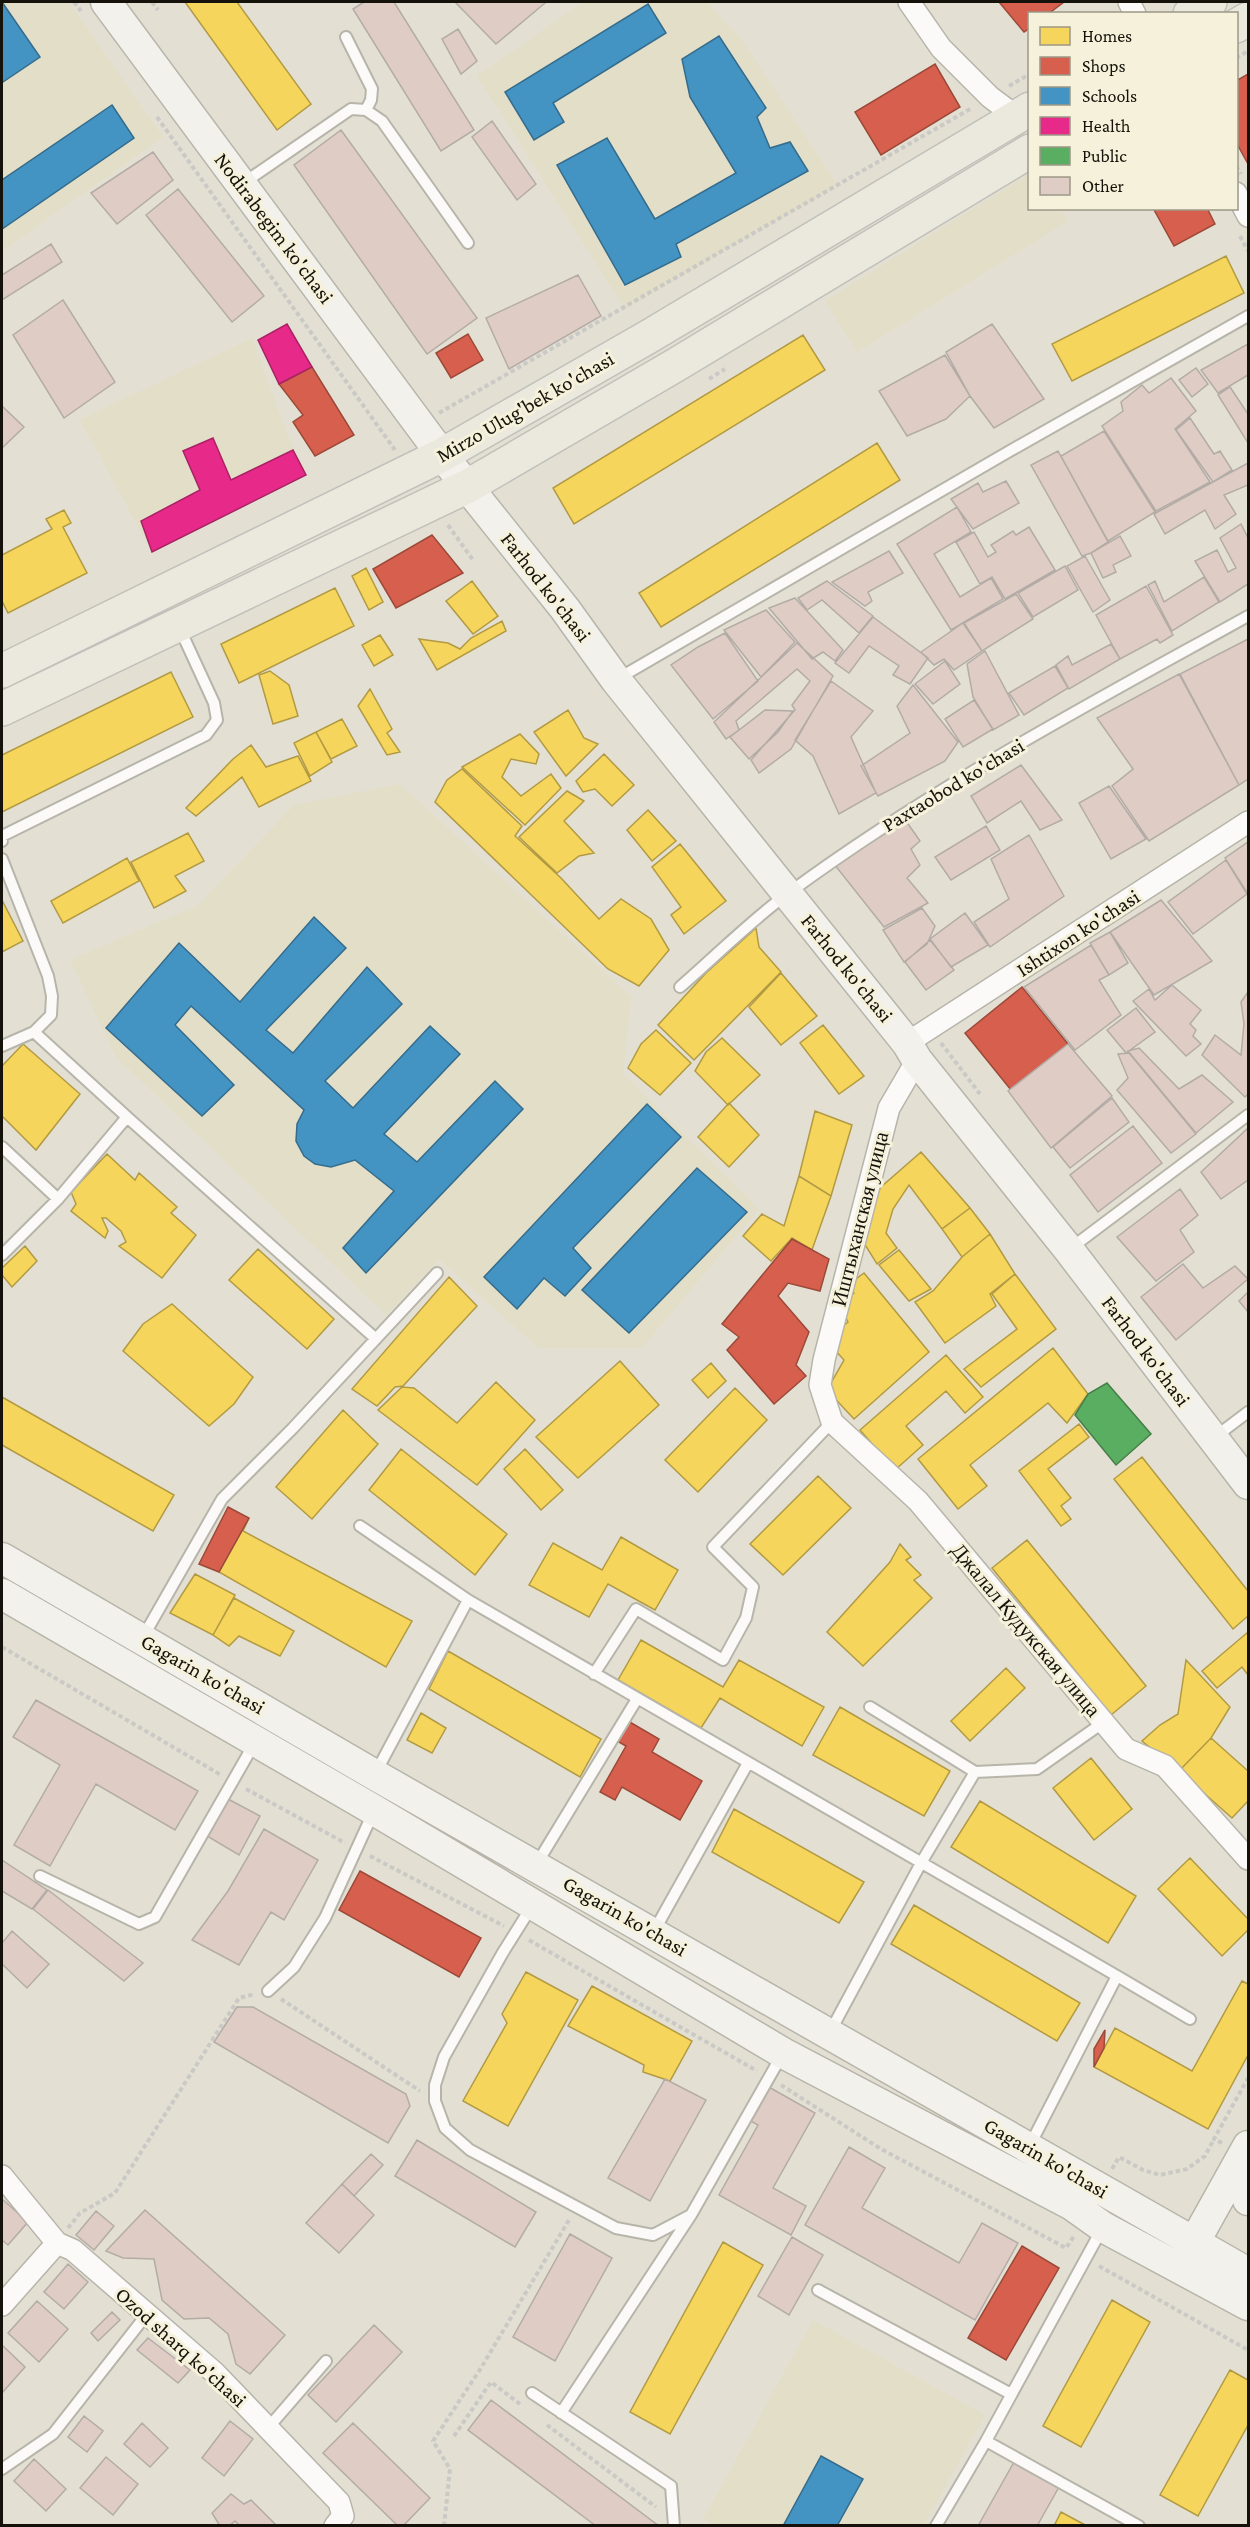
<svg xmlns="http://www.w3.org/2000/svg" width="1250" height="2527" font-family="'Crimson Pro',serif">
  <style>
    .built { fill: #e3dec7 }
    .homes { fill: #f6d55c; stroke: #b29a43; stroke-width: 1.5 }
    .shops { fill: #d6604d; stroke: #9c4939; stroke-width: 1.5 }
    .schools { fill: #4393c3; stroke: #356c8c; stroke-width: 1.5 }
    .health { fill: #e7298a; stroke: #a82264; stroke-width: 1.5 }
    .public { fill: #5aae61; stroke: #457f47; stroke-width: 1.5 }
    .building { fill: #dfccc5; stroke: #b3aca6; stroke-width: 1.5 }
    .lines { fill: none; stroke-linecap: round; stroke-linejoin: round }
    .lane-casing { stroke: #b7b5aa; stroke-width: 14 }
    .street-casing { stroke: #b7b5aa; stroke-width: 24 }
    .secondary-casing { stroke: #b7b5aa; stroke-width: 33 }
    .primary-casing { stroke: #c1c0ba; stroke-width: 36 }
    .path { stroke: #cac9c5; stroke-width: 4; stroke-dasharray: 4.5 3; stroke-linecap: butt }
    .lane { stroke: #fbfaf8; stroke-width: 10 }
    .street { stroke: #fbfaf8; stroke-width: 21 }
    .secondary { stroke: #f2f1ec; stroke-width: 30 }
    .primary { stroke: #ebe8de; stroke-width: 33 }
    .labels { text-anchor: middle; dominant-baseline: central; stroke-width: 6; stroke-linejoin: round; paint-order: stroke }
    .street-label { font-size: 21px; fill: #14120a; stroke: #f6f1da }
  </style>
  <rect width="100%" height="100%" fill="#e3e0d3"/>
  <path class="built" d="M2,2H69L163,137L2,251Z
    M583,2H707L743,41L838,186L625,309L477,76Z
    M1029,174L1030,208L1061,209L1068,221L857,352L825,301Z
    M252,338L288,436L306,475L152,552L80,420Z
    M400,784L631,997L623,1073L759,1209L642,1348H538L439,1259L386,1315L116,1057L70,960L198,905L294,805Z
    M813,2320L985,2415L924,2525L715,2526L703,2519Z"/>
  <path class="homes" d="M185,2H237L311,104L277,130Z
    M1226,256L1244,293L1072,381L1052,344Z
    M803,335L825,370L574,524L553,488Z
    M877,443L900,480L661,627L639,593Z
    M64,510L71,523L63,527L87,573L8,613L2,601V555L52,529L46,519Z
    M366,568L383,602L369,610L352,576Z
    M472,581L498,616L473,634L446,601Z
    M335,588L354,626L239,683L221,644Z
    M502,621L506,631L437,670L419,639L448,643L460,649L471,638Z
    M380,635L393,655L374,666L362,645Z
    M270,671L289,685L298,716L273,724L259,675Z
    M171,672L193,717L2,812V755Z
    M370,689L392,729L387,733L400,752L387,755L358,706Z
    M568,710L584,738L598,744L566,776L534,732Z
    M342,719L357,746L331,759L316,732Z
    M316,732L332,762L310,776L294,743Z
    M520,734L539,754L536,764L511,759L502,777L521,796L551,774L561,788L525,825L462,767Z
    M251,745L266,767L298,756L311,781L259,807L242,777L196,816L186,808L233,759Z
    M604,754L634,785L612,806L595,789L583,792L576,781Z
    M462,769L522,826L515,836L561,878L599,919L621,899L651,919L669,950L639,986L608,969L435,802L447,780Z
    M567,791L584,801L564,821L594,853L579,856L557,873L519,837Z
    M648,810L676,841L652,861L627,830Z
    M188,833L204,861L175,876L186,891L154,908L131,862Z
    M680,844L726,901L684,934L671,915L681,907L652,867Z
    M127,858L139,881L63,923L51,901Z
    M3,902L23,941L2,952V903Z
    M756,928L759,947L781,972L694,1060L658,1025L706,973Z
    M781,973L817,1016L781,1045L749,1007Z
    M823,1025L864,1076L839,1094L800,1043Z
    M656,1030L691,1063L660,1095L628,1068L641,1044Z
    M722,1038L760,1075L728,1105L695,1071L706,1052Z
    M23,1044L80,1094L36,1150L2,1116V1066Z
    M729,1103L759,1135L729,1167L698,1137Z
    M815,1111L852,1125L831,1196L799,1176Z
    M921,1152L970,1208L942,1229L909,1185L893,1209L886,1233L897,1248L877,1264L862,1240L870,1209L881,1187Z
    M107,1154L135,1180L139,1173L177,1207L171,1213L196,1235L162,1278L119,1246L126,1242L121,1231L106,1218H102L108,1231L105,1238L71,1211L76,1204L71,1192Z
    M799,1176L831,1196L812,1250L792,1238L771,1261L743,1236L762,1214L784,1226Z
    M970,1208L990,1234L962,1257L942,1229Z
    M990,1234L1015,1274L990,1294L996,1306L945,1343L915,1302L933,1291L962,1257Z
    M25,1246L37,1261L12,1287L2,1275V1268Z
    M258,1249L334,1319L307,1349L229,1280Z
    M899,1250L931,1289L909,1301L879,1265Z
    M864,1273L929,1352L854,1419L827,1390L844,1360L834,1349L833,1334L848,1322L840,1305L854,1293L849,1284Z
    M1015,1274L1056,1329L981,1387L964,1369L1017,1329L992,1294Z
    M449,1277L477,1306L403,1386L395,1387L377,1406L352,1389Z
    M172,1304L253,1377L234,1404L209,1426L123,1351L143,1324Z
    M1053,1348L1088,1394L1067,1423L1048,1403L970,1465L987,1486L958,1509L918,1459Z
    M946,1355L983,1397L965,1413L946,1391L906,1426L923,1445L895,1470L860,1430Z
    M620,1361L659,1405L578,1478L536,1437Z
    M711,1363L726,1381L708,1398L692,1380Z
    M496,1382L535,1420L477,1485L378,1410L402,1387L414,1388L457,1423Z
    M735,1388L767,1420L698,1492L665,1460Z
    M2,1397L174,1495L153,1531L2,1445Z
    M343,1410L378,1444L312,1519L276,1487Z
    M1079,1424L1089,1437L1048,1469L1071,1498L1061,1506L1071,1519L1061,1526L1019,1471Z
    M401,1449L507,1534L475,1575L369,1490Z
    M525,1449L563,1490L541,1510L504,1469Z
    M1142,1457L1248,1591V1616L1233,1629L1114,1479Z
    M818,1476L851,1508L783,1575L750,1544Z
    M249,1518L243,1531L412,1621L386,1667L219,1572Z
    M621,1537L678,1570L655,1610L608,1584L589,1617L529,1585L553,1543L602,1570Z
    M1027,1540L1146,1686L1111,1715L992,1568Z
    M900,1544L911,1557L906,1560L921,1575L914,1580L932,1598L863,1666L827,1632L890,1562Z
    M195,1574L235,1595L213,1635L170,1613Z
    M234,1598L294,1631L280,1656L239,1636L229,1646L213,1635Z
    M1248,1632V1675L1242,1667L1217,1688L1202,1671Z
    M641,1640L723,1687L739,1660L824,1707L802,1746L720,1698L701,1728L618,1680Z
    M448,1651L601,1739L580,1777L429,1689Z
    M1186,1660L1230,1707L1211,1738L1179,1771L1142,1741L1160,1725L1178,1714Z
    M1006,1668L1025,1688L970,1741L951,1721Z
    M840,1707L950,1771L924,1816L813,1755Z
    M421,1713L446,1728L432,1753L407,1740Z
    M1211,1738L1248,1771V1801L1232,1818L1179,1771Z
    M1091,1758L1132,1809L1094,1840L1053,1788Z
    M980,1801L1136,1896L1108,1943L951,1847Z
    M734,1809L864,1882L839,1923L712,1852Z
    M1190,1858L1248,1919V1930L1222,1956L1158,1889Z
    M914,1905L1080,2003L1057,2041L891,1944Z
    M526,1972L578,2000L508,2126L463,2101L507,2023L502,2014Z
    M1242,1981L1248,1984V2055L1208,2129L1094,2067L1115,2028L1192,2071Z
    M592,1986L692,2041L670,2081L643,2072L644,2065L568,2026Z
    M723,2242L763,2265L670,2434L630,2412Z
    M1112,2300L1150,2322L1081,2447L1043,2426Z
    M1230,2370L1248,2380V2425L1198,2516L1160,2495Z
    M1061,2512L1087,2526H1054Z"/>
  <path class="shops" d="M999,2H1064L1048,14H1030V28L1024,32Z
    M935,64L960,107L881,155L855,112Z
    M1248,74V164L1236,142V81Z
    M1153,208H1207L1215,224L1174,246Z
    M468,334L483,360L451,378L436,353Z
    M312,367L354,435L315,456L293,422L303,415L279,384Z
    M432,535L463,573L396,608L373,569Z
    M1022,987L1068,1044L1011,1090L965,1033Z
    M792,1239L829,1259L820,1291L788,1283L778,1296L809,1332L796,1365L806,1376L774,1404L727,1350L739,1337L722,1324Z
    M228,1507L249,1518L219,1572L199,1564Z
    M628,1721L659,1739L652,1752L702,1781L680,1820L622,1787L615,1800L600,1792L626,1746L617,1741Z
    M360,1871L481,1938L459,1977L339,1910Z
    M1105,2030L1104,2048L1094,2067V2049Z
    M1022,2246L1059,2268L1006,2360L968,2338Z"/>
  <path class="schools" d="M2,2L40,57L3,82L2,80Z
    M648,4L666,33L553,103L564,122L534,140L505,92Z
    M719,36L766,108L757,117L770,148L790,142L808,171L676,244L681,257L625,285L557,165L607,138L655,219L736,173L690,97L682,59Z
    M112,105L134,138L2,229V180Z
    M314,917L346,948L266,1030L293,1053L367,967L402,1004L325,1081L353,1108L430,1026L460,1054L384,1134L417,1162L495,1081L523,1109L366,1273L343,1248L394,1191L355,1160L331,1167L315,1164L304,1156L296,1141L297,1124L304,1110L191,1006L175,1025L234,1085L202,1116L106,1028L179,943L240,1002Z
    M647,1104L681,1137L573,1248L591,1268L565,1296L544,1278L517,1309L484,1277Z
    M697,1168L747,1212L629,1333L582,1290Z
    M821,2456L863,2479L837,2526H783Z"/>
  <path class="health" d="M287,324L312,367L279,384L258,340Z
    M213,438L231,480L293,450L306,475L152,552L141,521L200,490L183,451Z"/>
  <path class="public" d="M1107,1383L1151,1434L1116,1465L1075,1415L1088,1394Z"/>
  <path class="building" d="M364,2H394L474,130L441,151L353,9Z
    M455,2H544L545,3L496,44Z
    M458,29L477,61L461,74L442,39Z
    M492,121L536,184L517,200L472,137Z
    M341,130L477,318L427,354L294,165Z
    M153,152L173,180L117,224L91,193Z
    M178,189L264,296L232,322L146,215Z
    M51,244L62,262L2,300V275Z
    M578,275L601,316L509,369L486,318Z
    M63,300L115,382L64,418L13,335Z
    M992,324L1044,399L994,428L970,396L946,352Z
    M1248,344V375L1218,393L1201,370Z
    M945,355L970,396L946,419L907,436L879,391Z
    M1196,368L1208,384L1192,397L1179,380Z
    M1171,378L1196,411L1175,429L1210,482L1156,511L1102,426L1123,411L1121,402L1142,385L1149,393Z
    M1230,387L1248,414V443L1218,395Z
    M2,406L24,427L2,448Z
    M1190,418L1214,454L1220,451L1232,470L1213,482L1176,430Z
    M1104,431L1155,512L1108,541L1061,456Z
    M1058,451L1108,542L1091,553L1082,556L1031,465Z
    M1248,463V485L1224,495L1236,514L1215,529L1205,510L1165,534L1154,514Z
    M1006,481L1019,503L973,529L951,499L978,483L983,492Z
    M957,507L971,532L934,554L960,597L991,578L1003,599L951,630L897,544Z
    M1241,524L1248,538V584L1220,602L1195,561L1217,550L1228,572L1236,568L1220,538Z
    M1029,527L1055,570L1005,599L992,577L980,584L956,542L974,532L988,557L996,552L991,545L1013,531L1016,535Z
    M1120,536L1131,556L1113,565L1116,572L1103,578L1091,553Z
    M889,551L903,573L868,592L872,601L865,606L832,582Z
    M1085,556L1110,600L1093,612L1067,566Z
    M1065,566L1078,590L1033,617L1018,593Z
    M1204,577L1219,602L1172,631L1148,585L1155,581L1164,602Z
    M827,581L873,616L859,633L822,600L807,610L798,598Z
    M1146,586L1173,635L1160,643L1157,639L1120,659L1096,615Z
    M1016,594L1033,619L982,651L964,623Z
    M795,598L843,650L835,661L823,652L812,659L769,608Z
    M766,610L795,642L761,677L724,630Z
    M873,617L928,658L910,684L893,675L899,666L869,646L849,673L835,663Z
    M963,623L982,651L954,670L944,659L934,665L921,652Z
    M725,633L758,681L713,719L671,665L698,647Z
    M1248,639V779L1239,785L1180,674Z
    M797,643L833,676L791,749L759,773L751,760L795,710L792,705L810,681L797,669L736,721L739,730L726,739L714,722Z
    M1111,644L1120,659L1069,689L1056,665L1068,656L1072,665Z
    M985,651L1019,715L993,730L973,697L967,664Z
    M945,661L960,684L933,704L915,684Z
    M1055,666L1068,688L1024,715L1009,693Z
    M1179,674L1239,785L1149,841L1112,786L1133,769L1097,718Z
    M831,681L873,711L851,737L876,793L839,814L813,756L795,740Z
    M913,685L958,742L945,761L878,796L861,766L910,733L897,706Z
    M974,700L993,729L963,747L945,719Z
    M765,710L793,711L778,732L749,759L730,737Z
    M1021,765L1062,820L1040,830L1021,801L987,823L971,796Z
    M1109,786L1146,839L1111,859L1079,803Z
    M906,821L920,841L911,849L920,865L907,878L928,903L884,927L834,864Z
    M986,826L1000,850L951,880L935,857Z
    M1029,835L1064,896L990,947L974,922L1009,899L991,859Z
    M1248,842V894L1225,858Z
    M1226,860L1247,894L1193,934L1168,902Z
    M1161,900L1212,961L1154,995L1110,932Z
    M922,908L935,926L927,944L904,962L883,930Z
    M965,913L988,945L951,967L930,939Z
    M1110,932L1128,963L1109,975L1090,943Z
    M930,940L954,970L926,990L905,962Z
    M1091,945L1109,975L1099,980L1121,1015L1075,1050L1024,987Z
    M1172,985L1201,1010L1190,1024L1196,1030L1193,1036L1201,1044L1186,1056L1133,1001L1149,989L1155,1000Z
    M1248,992V1094L1245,1097L1202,1055L1215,1035L1241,1055L1244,1024L1241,1002Z
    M1136,1008L1155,1032L1126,1053L1107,1030Z
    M1068,1044L1112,1096L1051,1148L1008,1091Z
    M1139,1048L1179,1089L1202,1075L1233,1102L1196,1133L1128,1051Z
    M1129,1053L1196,1134L1171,1153L1117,1090L1128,1078L1118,1054Z
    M1112,1098L1129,1122L1070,1168L1053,1147Z
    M1133,1126L1162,1163L1098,1212L1070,1175Z
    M1248,1128V1180L1221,1199L1201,1172Z
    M1180,1189L1198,1215L1180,1230L1194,1252L1156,1281L1117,1237Z
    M1183,1264L1203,1288L1235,1266L1248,1279L1176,1340L1141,1297Z
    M1248,1292V1312L1239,1301Z
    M36,1700L198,1791L175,1830L96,1784L50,1866L14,1845L60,1765L13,1737Z
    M228,1799L260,1816L239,1855L207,1836Z
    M264,1829L318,1860L284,1920L271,1912L239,1965L192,1940L228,1891Z
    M2,1860L47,1890L32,1909L2,1891Z
    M48,1890L143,1963L124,1981L33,1909Z
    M12,1931L49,1964L27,1988L2,1964V1943Z
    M237,2007H253L406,2094L410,2106L388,2143L214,2042Z
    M665,2079L706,2100L650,2201L608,2178Z
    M767,2086L815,2113L773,2188L806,2206L791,2235L719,2195L758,2125L749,2120Z
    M417,2140L536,2212L515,2247L395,2176Z
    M849,2147L885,2168L862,2208L959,2263L982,2223L1018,2243L975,2320L805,2225Z
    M371,2154L383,2165L354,2196L342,2184Z
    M342,2184L374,2215L339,2253L306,2223Z
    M2,2199L28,2222L8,2245L2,2240Z
    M145,2210L285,2335L250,2374L236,2364L228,2334L209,2318L184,2319L162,2300L154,2259L123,2258L106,2251Z
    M96,2211L114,2226L94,2250L76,2235Z
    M570,2234L612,2258L555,2361L513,2337Z
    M792,2237L823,2255L789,2315L758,2296Z
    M68,2264L88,2282L64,2309L44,2292Z
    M37,2301L68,2329L39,2362L8,2333Z
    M112,2312L120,2320L98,2341L91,2333Z
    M374,2325L402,2352L336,2422L308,2395Z
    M148,2338L190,2370L178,2383L137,2350Z
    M2,2345L25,2367L2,2393Z
    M491,2400L659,2526H596L468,2430Z
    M84,2416L103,2431L87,2452L68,2437Z
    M230,2421L253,2439L224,2476L202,2458Z
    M142,2423L168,2448L150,2467L124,2444Z
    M353,2423L430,2498L403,2526H398L323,2453Z
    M106,2457L138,2484L113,2515L80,2488Z
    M34,2459L66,2489L46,2511L14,2481Z
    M1014,2462L1059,2487L1037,2526H978Z
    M231,2494L244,2504L251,2500L277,2526H240L235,2521L229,2526H220L212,2513Z"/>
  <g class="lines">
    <g class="lane-casing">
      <path id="lane" d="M346,37L372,89L371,100L366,110
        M242,184L351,109L366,110L382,121L468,243
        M619,678L1008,452L1248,316
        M2,841V836L206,735L217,720L214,703L179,627
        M2,859L48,976L52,996L51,1015L34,1032L2,1046
        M680,987C716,956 751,920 790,892C934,786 1093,702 1248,616
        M127,1117L376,1339
        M2,1147L58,1199
        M1071,1248L1248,1115
        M2,1255L58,1199L127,1117L34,1032
        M1215,1437L1248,1412
        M360,1526L468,1600L1117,1976L1029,2147
        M143,1637L222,1499L293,1428L437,1273
        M594,1674L636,1609L723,1660L746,1618L753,1587L713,1547L832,1422
        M870,1707L975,1772
        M375,1774L468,1600
        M536,1865L637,1699
        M40,1876L139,1924L155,1917L254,1744
        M532,1906L502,1954L444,2057L435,2085V2101L445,2128L470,2150L616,2228L653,2235L691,2215
        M653,1933L748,1763
        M1117,1976L1190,2019
        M268,1991L294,1967L325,1918L373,1813
        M830,2032L921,1863L975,1772L1037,1769L1104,1722
        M818,2290L1011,2394
        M532,2393L671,2486L674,2526
        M561,2413L691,2215L783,2053
        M268,2428L326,2361
        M986,2441L1139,2526
        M2,2469L53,2434L147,2314
        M936,2526L986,2441L1103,2227"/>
    </g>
    <g class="street-casing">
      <path id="street" d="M909,2L941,48L990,97L1017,117
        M1129,2L1135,14
        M1236,193L1248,216
        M907,1043L1248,822
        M917,1060L889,1108L824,1360L820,1385L832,1422L918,1501L1126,1749L1165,1766L1248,1859
        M2,2176L57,2243L73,2250L215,2373L339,2502L343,2516L335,2526
        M2,2305L57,2243"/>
    </g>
    <g class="secondary-casing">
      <path id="secondary" d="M106,2L442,455L565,609L616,680L907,1043L917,1060L1069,1250L1248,1484
        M2,1558L375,1775L1248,2273
        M2,1594L374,1810L783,2053L1072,2205L1103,2227L1248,2305
        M1244,2155L1248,2200
        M1185,2259L1248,2146"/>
    </g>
    <g class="primary-casing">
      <path id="primary" d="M1190,14L1210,2
        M1236,26L1248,19
        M2,671L442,455L648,337L1030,109
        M2,709L468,486L674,366L1030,151"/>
    </g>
    <path class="path" d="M74,2L81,11
      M152,2L158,10
      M1236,58L1248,51
      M1009,86L1030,74
      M157,117L395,450
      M1236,166L1241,174
      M1240,236L1248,251
      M709,379L725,369
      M439,413L972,108
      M448,525L473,560
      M941,1043L980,1094
      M2,1647L221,1775
      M246,1789L345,1843
      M370,1856L504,1926
      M529,1940L757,2071
      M281,1999L420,2091
      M781,2085L881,2149L1066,2248L1074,2236
      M1222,2143L1214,2139L1248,2078
      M1112,2169L1119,2157L1143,2170L1160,2175L1187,2169L1205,2156L1214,2139
      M68,2228L80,2213L115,2193L239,1998L255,1994
      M1099,2266L1248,2350
      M547,2425L656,2507
      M454,2436L491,2382L520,2404
      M444,2526L450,2469L433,2441L481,2368L569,2220"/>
    <use href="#lane" class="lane"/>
    <use href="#street" class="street"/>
    <use href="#secondary" class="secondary"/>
    <use href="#primary" class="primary"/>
  </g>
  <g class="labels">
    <g class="street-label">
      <text transform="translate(274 228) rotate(53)">Nodirabegim ko'chasi</text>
      <text transform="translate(525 407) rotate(-30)">Mirzo Ulug'bek ko'chasi</text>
      <text transform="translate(546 587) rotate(52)">Farhod ko'chasi</text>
      <text transform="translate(953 785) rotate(-31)">Paxtaobod ko'chasi</text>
      <text transform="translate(1078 933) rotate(-33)">Ishtixon ko'chasi</text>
      <text transform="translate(847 968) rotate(51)">Farhod ko'chasi</text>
      <text transform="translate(860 1219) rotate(-76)">Иштыханская улица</text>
      <text transform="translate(1146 1351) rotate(53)">Farhod ko'chasi</text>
      <text transform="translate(1026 1630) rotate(50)">Джалал Кудукская улица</text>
      <text transform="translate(203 1674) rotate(30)">Gagarin ko'chasi</text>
      <text transform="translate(625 1916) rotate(30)">Gagarin ko'chasi</text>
      <text transform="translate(1046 2158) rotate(30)">Gagarin ko'chasi</text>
      <text transform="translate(181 2347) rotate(42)">Ozod sharq ko'chasi</text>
    </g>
  </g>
  <rect width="1250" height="2527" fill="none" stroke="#14120a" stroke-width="6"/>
  <rect x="1028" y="12" width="210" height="198" fill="#f6f1da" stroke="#9c9887" stroke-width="1.5"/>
  <rect x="1040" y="27" width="30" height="18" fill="#f6d55c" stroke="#9c9887" stroke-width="1.5"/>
  <text x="1082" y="42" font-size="18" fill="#14120a">Homes</text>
  <rect x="1040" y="57" width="30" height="18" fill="#d6604d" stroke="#9c9887" stroke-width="1.5"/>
  <text x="1082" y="72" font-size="18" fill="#14120a">Shops</text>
  <rect x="1040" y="87" width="30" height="18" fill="#4393c3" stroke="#9c9887" stroke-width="1.5"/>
  <text x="1082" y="102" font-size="18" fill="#14120a">Schools</text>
  <rect x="1040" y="117" width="30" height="18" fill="#e7298a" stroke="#9c9887" stroke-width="1.5"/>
  <text x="1082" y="132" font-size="18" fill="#14120a">Health</text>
  <rect x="1040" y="147" width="30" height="18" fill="#5aae61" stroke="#9c9887" stroke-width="1.5"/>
  <text x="1082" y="162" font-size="18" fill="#14120a">Public</text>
  <rect x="1040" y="177" width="30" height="18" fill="#dfccc5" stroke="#9c9887" stroke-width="1.5"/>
  <text x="1082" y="192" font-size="18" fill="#14120a">Other</text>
</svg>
